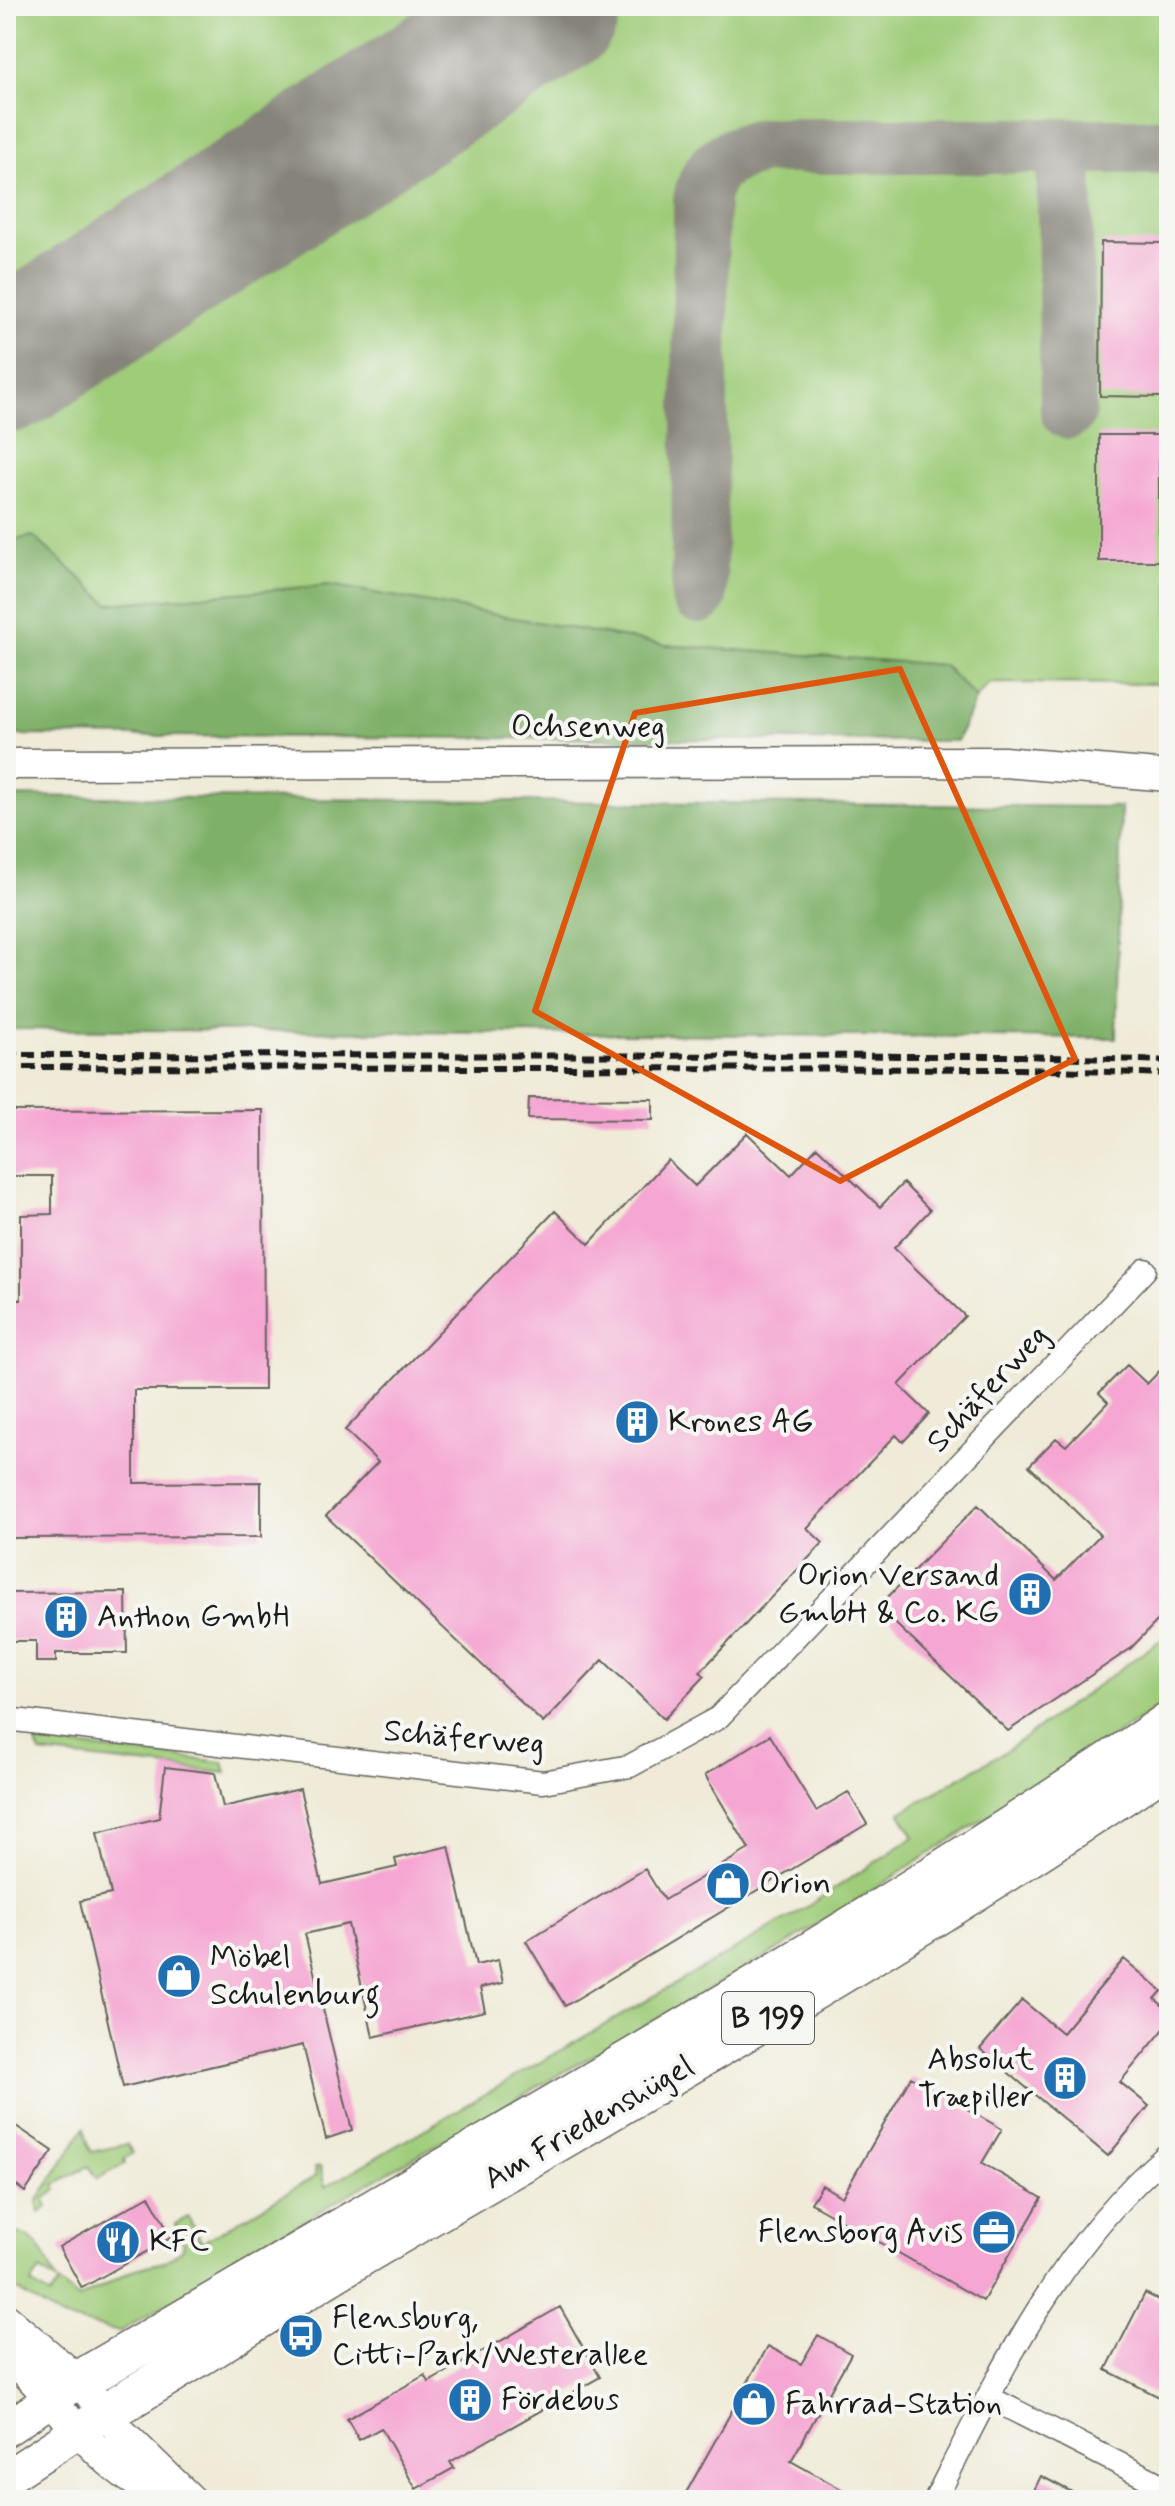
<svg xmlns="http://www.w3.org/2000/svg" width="1175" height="2506" font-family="Mynerve,sans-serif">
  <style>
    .green { fill: #9fcc79; stroke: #5e744a; stroke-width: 2 }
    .forest { fill: #7fb069; stroke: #4e6642; stroke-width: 2 }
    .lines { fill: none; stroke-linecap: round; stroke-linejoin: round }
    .taxiway { stroke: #86847a; stroke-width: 56 }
    .runway { stroke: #86847a; stroke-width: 140 }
    .building { fill: #f5a6d2 }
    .street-casing { stroke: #66645e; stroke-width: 25 }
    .secondary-casing { stroke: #66645e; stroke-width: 33 }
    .primary-casing { stroke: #66645e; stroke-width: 37 }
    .highway-casing { stroke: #66645e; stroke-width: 43 }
    .street { stroke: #fff; stroke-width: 22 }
    .secondary { stroke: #fff; stroke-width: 30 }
    .primary { stroke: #fff; stroke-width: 34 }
    .highway { stroke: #fff; stroke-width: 40 }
    .rail { stroke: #1c1c1c; stroke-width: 6; stroke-dasharray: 12 6; stroke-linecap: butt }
    .marked { fill: none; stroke: #de560d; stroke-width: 6; stroke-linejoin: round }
    .labels { text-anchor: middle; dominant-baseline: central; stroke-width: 8; stroke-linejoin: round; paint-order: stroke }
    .shield { fill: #f6f6f2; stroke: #5d5d5c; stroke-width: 2 }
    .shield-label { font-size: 30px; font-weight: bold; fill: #1c1c1c }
    .street-label { font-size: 32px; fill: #1c1c1c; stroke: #f6f6f2 }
    .poi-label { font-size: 32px; fill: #1c1c1c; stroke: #f6f6f2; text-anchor: start }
  </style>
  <rect width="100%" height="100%" fill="#f6f6f2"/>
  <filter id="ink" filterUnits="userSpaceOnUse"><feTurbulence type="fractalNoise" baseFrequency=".0125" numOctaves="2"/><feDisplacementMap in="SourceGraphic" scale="16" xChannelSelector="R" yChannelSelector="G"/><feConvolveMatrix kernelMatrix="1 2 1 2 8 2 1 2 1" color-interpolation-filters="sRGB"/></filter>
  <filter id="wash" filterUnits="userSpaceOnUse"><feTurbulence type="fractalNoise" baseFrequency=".006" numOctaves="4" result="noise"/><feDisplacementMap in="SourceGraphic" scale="32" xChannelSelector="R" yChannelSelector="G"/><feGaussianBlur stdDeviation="1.8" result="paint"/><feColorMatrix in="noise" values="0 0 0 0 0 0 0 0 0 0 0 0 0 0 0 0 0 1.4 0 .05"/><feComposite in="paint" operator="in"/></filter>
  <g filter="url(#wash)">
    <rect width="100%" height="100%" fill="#f0ebd8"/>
    <path class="green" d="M6,6H1169V684L989,683L976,698L943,665L665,645L330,585L109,604L33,536L6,542Z
      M1169,1634V1700L1141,1719L783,1947L318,2212L120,2332L62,2318L6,2283V2232C37,2231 46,2257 56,2281L40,2270L31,2284L50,2296L59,2283L79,2299L135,2269L164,2262L181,2250L183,2244L175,2224L188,2217L202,2242L316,2176L315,2167L320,2166L325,2187L791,1917L914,1837L900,1813L1009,1749Z
      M35,1742L223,1762L226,1773L40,1753Z
      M84,2128L91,2152L127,2144L133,2153L124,2159L125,2164L97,2179L88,2166L55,2185L57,2190L44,2199L48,2207L39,2212L37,2202Z"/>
    <path class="forest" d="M33,536L109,604L330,585L665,645L943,665L976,698L957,741L6,735V542Z
      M6,796L1121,807L1116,1038L6,1029Z"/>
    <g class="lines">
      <path class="taxiway" d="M1064,146L1068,411
        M699,596L701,200C707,163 731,153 764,146H1169"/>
      <path class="runway" d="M6,363L551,6"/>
    </g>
    <g id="blocks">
      <path class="building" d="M1101,242L1163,243L1162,397L1100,396Z
        M1099,435H1159V561H1099Z
        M529,1098L653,1099V1120L528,1119Z
        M263,1110L264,1390H134V1483L261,1482V1537L6,1538V1300H21V1215L52,1214V1176H7V1111Z
        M747,1133L791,1175L817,1147L880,1207L903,1183L930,1210L894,1248L965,1316L899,1385L929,1414L903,1442L896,1435L807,1528L823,1543L700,1672L705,1676L664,1719L603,1660L543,1723L326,1516L378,1462L345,1430L555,1211L589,1244L668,1160L695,1186Z
        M1169,1361V1609L1130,1649L1008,1731L878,1607L978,1505L1056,1580L1100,1535L1029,1466L1056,1438L1066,1446L1108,1402L1099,1393L1127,1365L1147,1384Z
        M126,1592L127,1653H56V1662H36V1641H6V1593Z
        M770,1735L816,1811L848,1792L867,1824L565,2006L526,1941L645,1869L664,1900L749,1849L705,1775Z
        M165,1767L215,1773L223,1807L300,1789L322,1884L397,1867L395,1859L449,1846L476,1965L498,1960L503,1983L480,1988L485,2011L373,2037L348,1924L305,1934L352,2130L326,2139L303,2045L123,2087L80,1901L111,1894L97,1833L159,1818Z
        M1124,1959L1162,1991L1155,1999L1169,2011V2023L1120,2082L1149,2106L1108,2156L980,2049L1022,2000L1062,2033Z
        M911,2077L1002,2129L982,2163L1042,2198L983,2301L811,2203L822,2185L842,2197Z
        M13,2124L53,2151L25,2192L6,2178V2135Z
        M149,2196L172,2237L82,2288L59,2247Z
        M1145,2293L1169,2305V2387L1163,2399L1106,2370Z
        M560,2307L600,2377L450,2462L454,2468L416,2489L381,2428L359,2440L347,2419L425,2375L429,2382Z
        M818,2335L851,2354L791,2461L861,2500H682L768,2346L801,2364Z
        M1041,2476L1087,2500H1029Z"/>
    </g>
  </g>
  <g filter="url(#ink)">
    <use href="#blocks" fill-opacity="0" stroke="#66645e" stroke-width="2"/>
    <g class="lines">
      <g class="street-casing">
        <path id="street" d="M6,1719L543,1782L630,1766L718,1718L1145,1270
          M988,2397L1169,2489
          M935,2500C998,2376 1060,2245 1169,2153"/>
      </g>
      <g class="secondary-casing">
        <path id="secondary" d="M6,764L1004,762L1169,776
          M6,2319L79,2381L120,2431L191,2500
          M6,2353C62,2402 99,2475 174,2500"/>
      </g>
      <g class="primary-casing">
        <path id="primary" d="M6,2429L79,2381
          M6,2478L105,2413"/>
      </g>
      <g class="highway-casing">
        <path id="highway" d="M79,2381C445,2166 818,1961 1169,1722
          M105,2413C199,2358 289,2298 383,2243C648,2088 915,1937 1169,1764"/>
      </g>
      <use href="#street" class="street"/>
      <use href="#secondary" class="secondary"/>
      <use href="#primary" class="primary"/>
      <use href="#highway" class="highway"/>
      <path class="rail" d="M6,1055L1022,1056L1169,1061
        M6,1067L1021,1069L1169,1074"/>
    </g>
  </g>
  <path class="marked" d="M900,669L1075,1059L840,1181L535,1011L635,713Z"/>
  <defs>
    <g id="building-disc" transform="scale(2.3)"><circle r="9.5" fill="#1f6fb2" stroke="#f6f6f2"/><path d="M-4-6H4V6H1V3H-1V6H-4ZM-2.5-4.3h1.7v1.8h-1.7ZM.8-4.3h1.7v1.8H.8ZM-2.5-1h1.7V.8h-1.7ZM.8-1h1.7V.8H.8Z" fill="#fff"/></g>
    <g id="shop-disc" transform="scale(2.3)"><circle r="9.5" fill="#1f6fb2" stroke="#f6f6f2"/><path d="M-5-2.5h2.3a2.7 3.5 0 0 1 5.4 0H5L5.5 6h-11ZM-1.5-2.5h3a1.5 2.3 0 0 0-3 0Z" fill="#fff"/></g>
    <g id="office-disc" transform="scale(2.3)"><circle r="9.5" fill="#1f6fb2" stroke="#f6f6f2"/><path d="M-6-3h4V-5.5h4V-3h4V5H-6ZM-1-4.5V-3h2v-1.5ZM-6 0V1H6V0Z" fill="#fff"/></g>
    <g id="restaurant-disc" transform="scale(2.3)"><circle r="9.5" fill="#1f6fb2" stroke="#f6f6f2"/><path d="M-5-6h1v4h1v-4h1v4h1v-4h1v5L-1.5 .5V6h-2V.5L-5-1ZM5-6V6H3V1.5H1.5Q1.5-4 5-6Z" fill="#fff"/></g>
    <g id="bus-disc" transform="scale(2.3)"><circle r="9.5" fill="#1f6fb2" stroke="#f6f6f2"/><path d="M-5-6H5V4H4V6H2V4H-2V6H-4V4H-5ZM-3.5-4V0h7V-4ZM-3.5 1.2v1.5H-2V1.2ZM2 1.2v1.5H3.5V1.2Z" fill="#fff"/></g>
  </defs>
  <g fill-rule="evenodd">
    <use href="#building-disc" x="637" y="1422"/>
    <use href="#building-disc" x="1030" y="1594"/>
    <use href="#building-disc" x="66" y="1617"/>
    <use href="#shop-disc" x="728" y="1884"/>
    <use href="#shop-disc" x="179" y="1976"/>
    <use href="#building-disc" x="1065" y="2078"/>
    <use href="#office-disc" x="994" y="2232"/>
    <use href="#restaurant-disc" x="118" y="2242"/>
    <use href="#bus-disc" x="301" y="2336"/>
    <use href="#building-disc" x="470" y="2400"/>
    <use href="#shop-disc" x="754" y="2404"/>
  </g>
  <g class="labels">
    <rect class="shield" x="722" y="1992" width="92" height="52" rx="6"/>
    <g class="shield-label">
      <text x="768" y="2018">B 199</text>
    </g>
    <g class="street-label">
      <text x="588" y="727">Ochsenweg</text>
      <text transform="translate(988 1389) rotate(-47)">Schäferweg</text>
      <text transform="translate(464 1738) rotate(5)">Schäferweg</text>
      <text transform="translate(589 2123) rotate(-30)">Am Friedenshügel</text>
    </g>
    <g class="poi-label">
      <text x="668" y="1422">Krones AG</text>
      <text x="999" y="1576" text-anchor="end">Orion Versand<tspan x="999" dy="37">GmbH &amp; Co. KG</tspan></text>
      <text x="97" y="1617">Anthon GmbH</text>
      <text x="759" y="1884">Orion</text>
      <text x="210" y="1958">Möbel<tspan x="210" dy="37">Schulenburg</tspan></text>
      <text x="1034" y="2060" text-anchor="end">Absolut<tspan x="1034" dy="37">Træpiller</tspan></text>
      <text x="963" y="2232" text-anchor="end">Flensborg Avis</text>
      <text x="149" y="2242">KFC</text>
      <text x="332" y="2318">Flensburg,<tspan x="332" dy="37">Citti-Park/Westerallee</tspan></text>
      <text x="501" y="2400">Fördebus</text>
      <text x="785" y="2404">Fahrrad-Station</text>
    </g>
  </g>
  <rect width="1175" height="2506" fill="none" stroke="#f6f6f2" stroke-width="32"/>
</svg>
